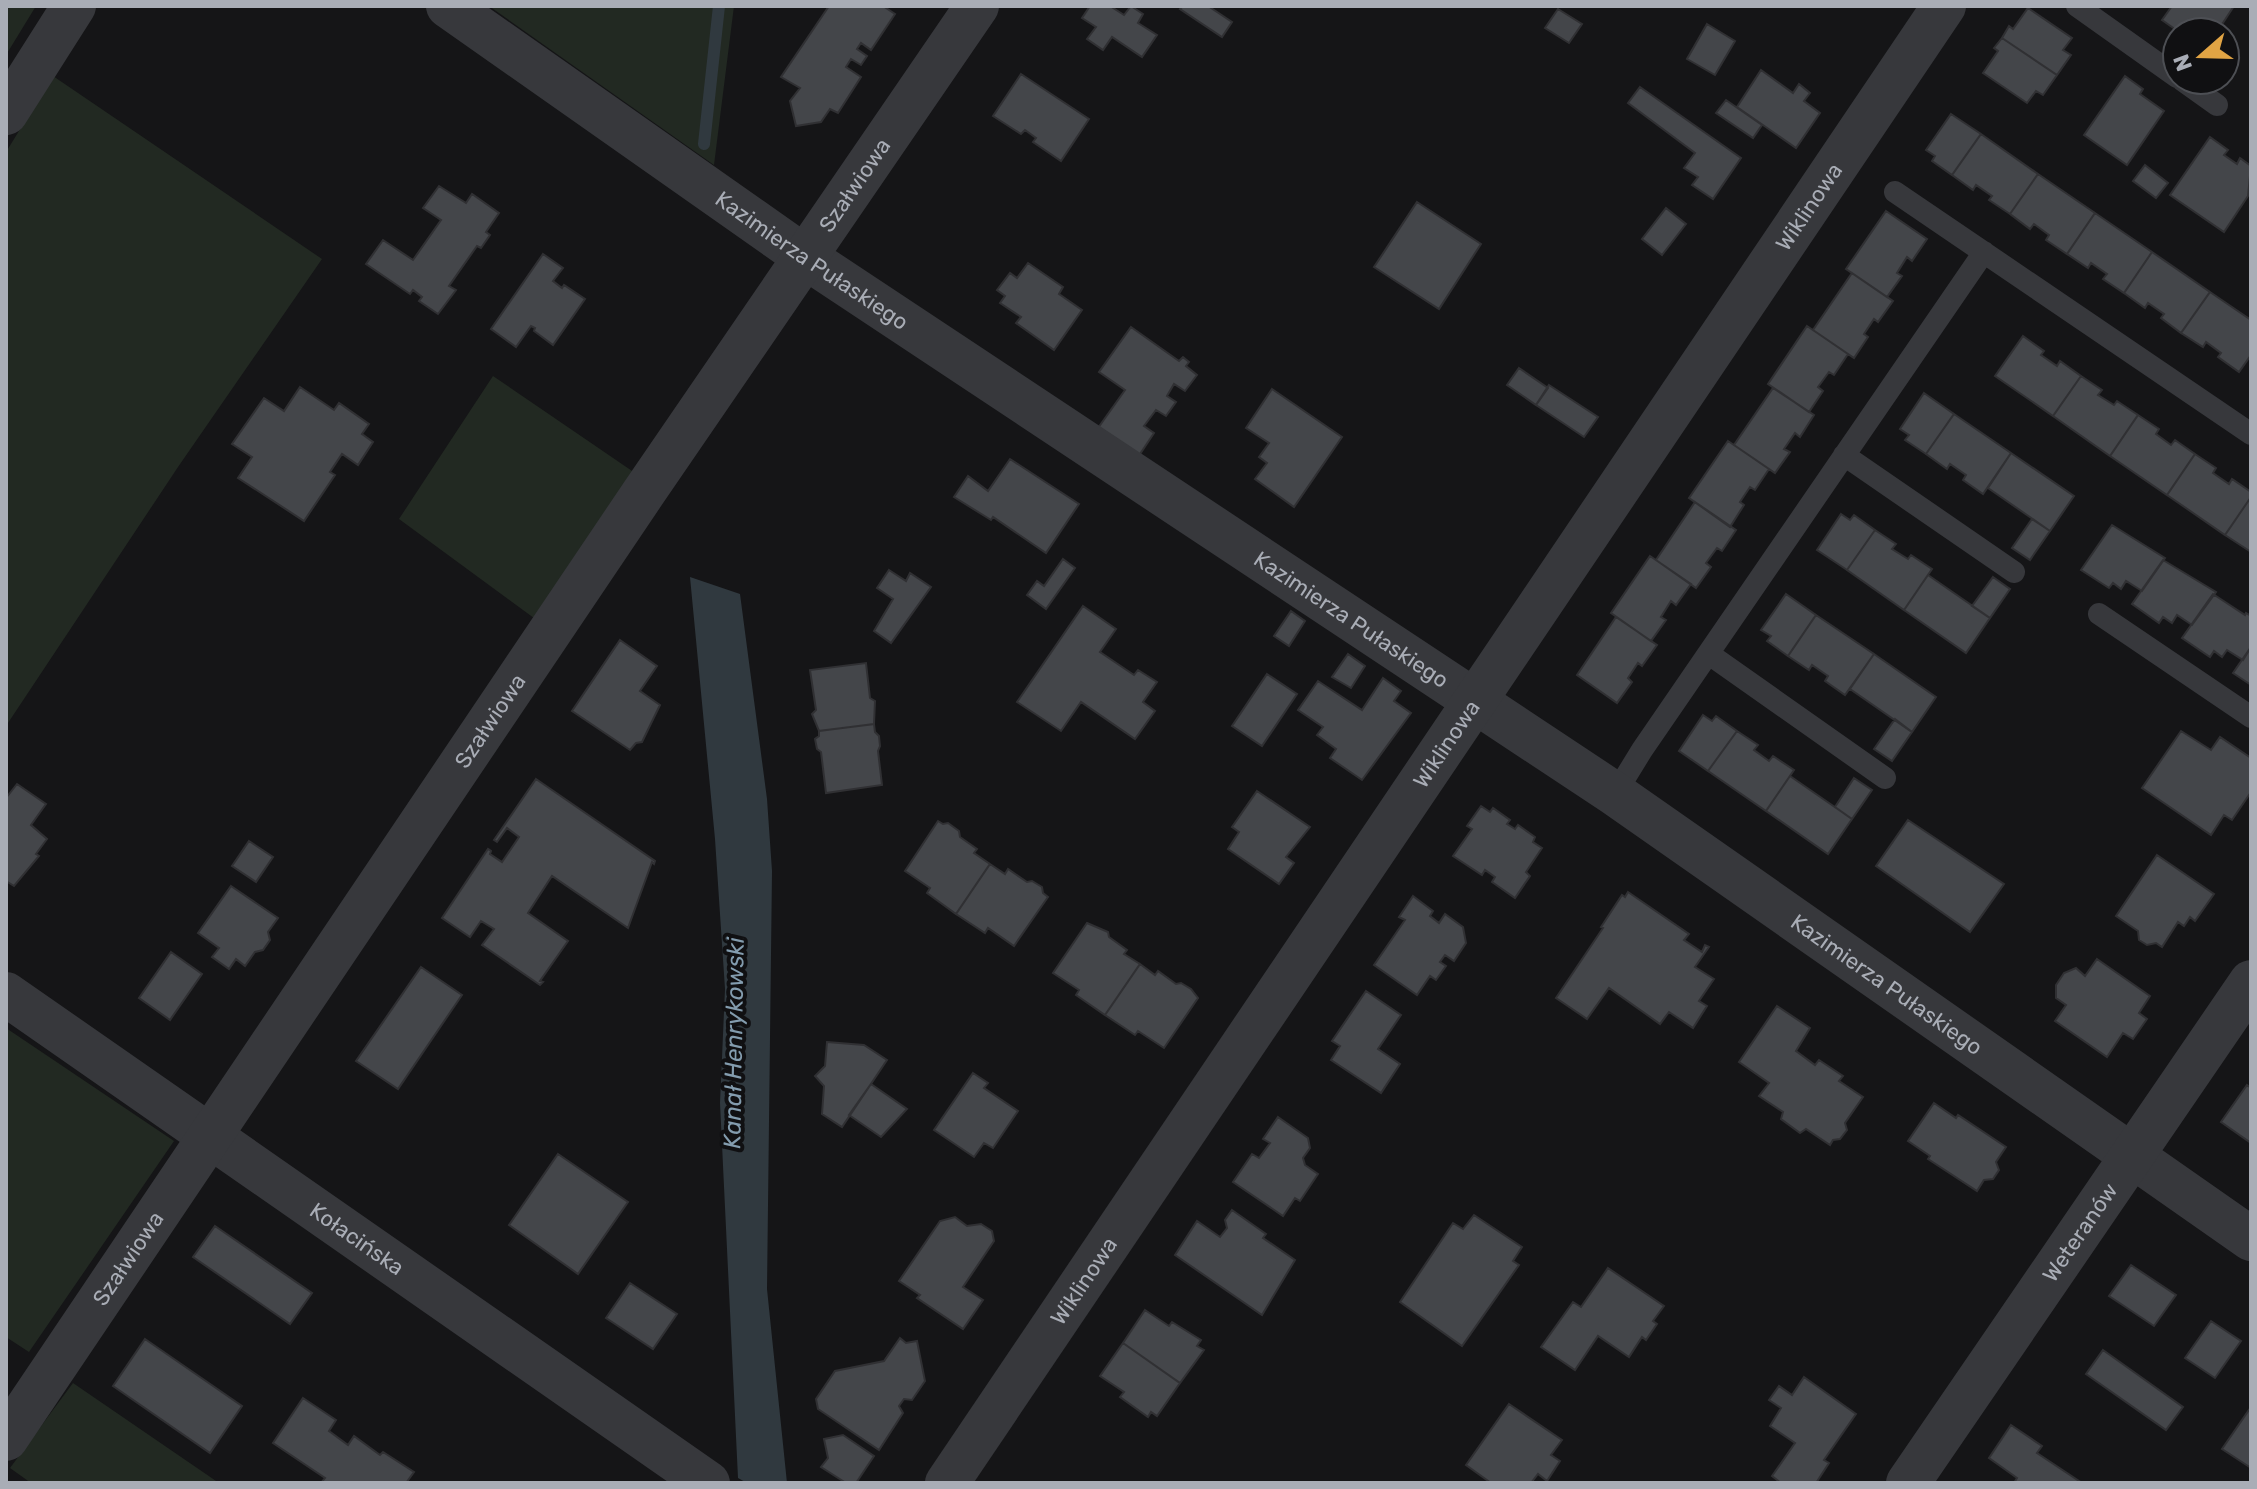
<svg xmlns="http://www.w3.org/2000/svg" width="2257" height="1489" font-family="Rubik,sans-serif">
  <style>
    .green { fill: #222922 }
    .water { fill: #30393f }
    .lines { fill: none; stroke-linecap: round; stroke-linejoin: round }
    .stream { stroke: #30393f; stroke-width: 12 }
    .building { fill: #44464a; stroke: #303033; stroke-width: 2 }
    .lane { stroke: #37383c; stroke-width: 22 }
    .street { stroke: #37383c; stroke-width: 44 }
    .labels { text-anchor: middle; dominant-baseline: central; stroke-width: 8; stroke-linejoin: round; paint-order: stroke }
    .street-label { font-size: 22px; fill: #a9adb6; stroke: #101012 }
    .water-label { font-size: 24px; font-style: italic; fill: #839cae; stroke: #101012 }
  </style>
  <rect width="100%" height="100%" fill="#151517"/>
  <path class="green" d="M6,6H36L6,55Z
    M489,6H734L714,165Z
    M53,76L322,259L178,467L6,726V152Z
    M493,376L638,475L538,621L399,519Z
    M6,1028L174,1141L29,1352L6,1337Z
    M73,1383L219,1483H31L10,1468Z"/>
  <path class="water" d="M690,577L740,594L767,799L772,871L767,1289L787,1483H747L738,1478L720,1103L725,989L715,839Z"/>
  <g class="lines">
    <path class="stream" d="M704,144L719,6"/>
  </g>
  <path class="building" d="M829,6H883L895,14L871,50L861,43L857,49L867,56L861,65L851,59L846,67L861,77L838,113L830,109L821,122L796,126L790,101L800,88L781,77Z
    M1090,6H1110L1124,15L1131,6L1143,14L1138,23L1157,35L1142,57L1112,37L1103,50L1087,39L1096,27L1082,18Z
    M1183,6H1208L1232,22L1222,37L1180,9Z
    M2172,6H2234L2217,32H2189L2183,28L2179,32L2162,20Z
    M2028,8L2072,38L2063,50L2071,55L2057,75L2002,38L2009,26L2013,29Z
    M1558,9L1582,24L1569,43L1545,28Z
    M1707,24L1735,41L1715,75L1687,59Z
    M2002,38L2057,75L2043,95L2036,91L2027,103L1983,73L1998,51L1994,48Z
    M1761,70L1793,93L1799,84L1810,93L1804,101L1820,113L1796,148L1737,107Z
    M1021,74L1089,119L1061,161L1033,142L1036,138L1025,130L1021,134L993,116Z
    M2125,76L2143,89L2140,94L2164,111L2127,165L2084,135Z
    M1640,87L1741,158L1713,199L1692,185L1698,177L1684,168L1695,153L1628,103Z
    M1726,100L1762,125L1753,138L1716,113Z
    M1951,114L1981,134L1952,175L1932,161L1935,156L1926,150Z
    M1981,134L2038,174L2010,214L1989,200L1992,196L1976,185L1973,190L1952,175Z
    M2210,137L2228,150L2224,155L2237,164L2240,158L2251,166L2248,196L2224,232L2170,195Z
    M2145,165L2168,183L2156,198L2133,181Z
    M2038,174L2095,213L2067,254L2046,240L2049,235L2034,224L2030,229L2010,214Z
    M439,186L466,203L472,194L499,213L486,232L490,235L481,248L477,246L449,286L456,290L438,314L419,301L422,297L413,290L410,294L366,264L383,240L413,260L441,220L423,208Z
    M1417,202L1481,244L1439,309L1374,267Z
    M1666,208L1686,224L1662,255L1642,239Z
    M1886,211L1927,239L1912,261L1907,257L1897,273L1902,276L1887,297L1846,269Z
    M2095,213L2152,252L2124,293L2103,279L2107,274L2091,263L2088,268L2067,254Z
    M2152,252L2210,292L2181,333L2161,318L2164,314L2148,303L2145,308L2124,293Z
    M543,254L563,268L553,281L562,288L564,285L585,299L553,345L534,331L535,328L531,326L516,347L491,329Z
    M1028,263L1063,287L1059,294L1082,310L1054,350L1016,323L1021,317L1000,303L1005,296L997,290L1010,273L1017,278Z
    M1852,273L1893,301L1878,322L1874,319L1864,334L1868,337L1854,358L1813,330Z
    M2210,292L2251,320V355L2239,372L2218,357L2221,353L2206,342L2203,347L2181,333Z
    M1807,326L1848,354L1834,375L1829,372L1818,387L1823,391L1809,412L1768,384Z
    M1131,327L1179,361L1183,357L1189,362L1186,366L1197,375L1185,391L1174,384L1167,396L1176,402L1166,416L1156,410L1144,426L1154,433L1138,457L1098,428L1125,390L1099,372Z
    M2023,336L2044,351L2041,355L2057,366L2060,361L2081,376L2053,416L1995,376Z
    M1519,368L1548,388L1536,405L1507,385Z
    M2081,376L2102,390L2098,395L2114,405L2117,401L2138,415L2110,456L2053,416Z
    M1549,385L1598,417L1584,437L1536,405Z
    M300,387L334,410L339,403L369,424L362,434L373,442L358,465L342,454L330,472L335,475L304,521L238,478L252,457L232,444L264,398L284,411Z
    M1773,388L1814,415L1800,437L1795,433L1784,449L1790,452L1775,473L1734,445Z
    M1272,389L1342,437L1294,507L1255,479L1267,463L1259,457L1269,443L1246,428Z
    M1924,393L1954,414L1926,454L1905,440L1909,435L1900,429Z
    M1954,414L2011,453L1983,494L1963,480L1966,475L1950,464L1947,469L1926,454Z
    M2138,415L2159,429L2156,434L2171,445L2175,440L2195,454L2167,495L2110,456Z
    M1728,441L1769,469L1755,490L1750,487L1740,502L1744,505L1730,527L1689,498Z
    M2011,453L2074,496L2050,531L1988,488Z
    M2195,454L2216,468L2213,473L2229,484L2232,479L2251,492V497L2225,535L2167,495Z
    M1010,459L1079,504L1046,553L993,517L991,520L954,497L968,476L988,491Z
    M2251,497V552L2225,535Z
    M1695,502L1736,530L1722,551L1717,548L1706,563L1711,567L1696,588L1656,560Z
    M1841,514L1850,520L1854,515L1875,530L1847,570L1817,550Z
    M2032,519L2050,531L2030,560L2012,548Z
    M2112,525L2165,558L2142,591L2126,581L2121,589L2113,583L2109,588L2081,570Z
    M1875,530L1896,544L1892,549L1908,559L1911,555L1932,569L1904,610L1847,570Z
    M1650,556L1691,584L1676,605L1671,601L1661,617L1666,620L1651,641L1611,613Z
    M1063,559L1075,568L1046,609L1027,595L1037,581L1044,586Z
    M2163,560L2216,592L2192,625L2177,615L2172,623L2163,617L2159,623L2132,604Z
    M889,570L906,581L910,573L931,587L891,643L874,631L893,599L877,588Z
    M1928,575L1990,618L1966,653L1904,610Z
    M1993,577L2010,589L1990,618L1972,606Z
    M1786,594L1816,615L1788,656L1767,641L1771,636L1761,630Z
    M2213,594L2245,615L2246,613L2251,616V647L2243,660L2227,650L2222,657L2214,651L2210,657L2182,638Z
    M1083,606L1116,629L1100,652L1134,675L1138,670L1157,682L1143,702L1155,711L1135,739L1081,702L1061,731L1017,702Z
    M1291,611L1305,621L1289,646L1274,636Z
    M1816,615L1874,654L1845,695L1825,681L1828,676L1812,665L1809,670L1788,656Z
    M1616,617L1657,645L1642,666L1638,663L1628,678L1632,682L1617,703L1577,675Z
    M620,640L657,666L640,691L660,705L642,742L636,743L630,750L572,711Z
    M2251,647V685L2233,673Z
    M1348,654L1365,666L1351,688L1332,677Z
    M1874,654L1936,697L1912,732L1850,689Z
    M866,663L870,698L875,701L874,724L819,731L812,714L816,710L810,670Z
    M1267,674L1297,694L1262,746L1232,726Z
    M1383,678L1401,691L1394,701L1411,713L1362,780L1330,758L1336,749L1317,735L1323,727L1298,710L1318,681L1362,710Z
    M1703,715L1712,721L1716,716L1737,731L1708,771L1679,751Z
    M1895,719L1912,732L1892,761L1874,749Z
    M874,724L875,732L879,736L880,746L878,751L882,785L826,793L821,752L817,749L815,739L819,736V731Z
    M1737,731L1758,745L1754,750L1769,761L1773,756L1794,770L1766,811L1708,771Z
    M2181,731L2211,750L2220,737L2251,758V792L2232,820L2224,815L2211,835L2142,788Z
    M1790,776L1852,819L1828,854L1766,811Z
    M1854,778L1872,790L1852,819L1835,807Z
    M536,779L655,861L654,864L652,862L628,928L552,876L528,913L568,941L540,981L543,982L540,985L482,945L494,929L481,921L470,937L442,918L488,849L491,851L490,854L502,862L519,837L507,828L497,842L494,840Z
    M17,784L46,804L31,825L47,839L36,854L39,856L14,886L6,881V798Z
    M1257,791L1310,827L1286,857L1294,863L1279,884L1228,849L1239,832L1232,827Z
    M1481,806L1490,812L1493,808L1510,820L1507,824L1515,829L1518,825L1535,837L1533,842L1542,848L1526,872L1530,876L1515,898L1492,882L1495,877L1485,870L1482,875L1453,856L1472,829L1467,826Z
    M1908,820L2004,884L1970,932L1876,866Z
    M938,821L943,824L948,823L959,831L960,837L977,849L974,853L990,864L956,914L927,893L930,888L905,871Z
    M249,841L273,857L256,882L232,866Z
    M2157,855L2214,894L2195,921L2190,917L2184,926L2178,922L2162,947L2156,943L2147,945L2139,940L2138,931L2116,916Z
    M990,864L1005,874L1008,869L1027,882L1032,881L1042,887L1043,893L1048,897L1014,946L988,928L985,933L956,914Z
    M231,886L278,918L268,932L270,940L263,950L255,952L245,966L236,959L229,969L212,957L219,948L198,933Z
    M1628,892L1689,934L1684,940L1702,952L1705,945L1709,947L1695,967L1714,979L1699,1001L1707,1006L1693,1028L1669,1012L1660,1024L1609,988L1587,1019L1556,998L1603,928L1601,927L1622,895L1625,897Z
    M1413,896L1433,911L1430,916L1439,923L1445,914L1463,927L1466,943L1454,961L1445,955L1440,962L1446,966L1436,980L1430,976L1417,995L1374,965L1405,920L1399,917Z
    M1087,923L1108,932L1109,937L1127,950L1124,954L1140,964L1105,1015L1076,995L1079,990L1053,973Z
    M171,952L202,974L170,1020L139,998Z
    M2097,959L2150,996L2139,1013L2147,1019L2133,1039L2123,1033L2107,1057L2055,1021L2066,1005L2056,998V985L2064,973L2076,968L2085,976Z
    M1140,964L1155,975L1158,971L1176,984L1181,983L1191,989L1198,998L1164,1048L1138,1031L1135,1035L1105,1015Z
    M421,967L462,995L398,1089L356,1061Z
    M1366,991L1401,1015L1378,1049L1400,1064L1381,1093L1331,1060L1340,1046L1332,1041Z
    M1777,1006L1810,1028L1796,1051L1815,1065L1819,1060L1843,1076L1839,1081L1863,1097L1845,1123L1847,1130L1840,1139L1833,1140L1830,1145L1806,1129L1800,1133L1781,1119L1783,1112L1759,1096L1769,1083L1739,1062Z
    M827,1042L864,1045L887,1060L842,1127L822,1114L824,1086L815,1076L825,1066Z
    M973,1073L988,1083L984,1088L1018,1111L993,1148L984,1143L974,1157L934,1130Z
    M871,1084L907,1109L881,1137L849,1115Z
    M2247,1085L2251,1088V1143L2221,1122Z
    M1934,1103L1956,1118L1958,1115L2006,1147L1996,1162L1999,1170L1993,1179L1984,1180L1977,1191L1928,1159L1930,1156L1908,1141Z
    M1278,1117L1308,1138L1310,1148L1303,1158L1305,1165L1318,1174L1300,1201L1295,1198L1283,1216L1233,1182L1252,1154L1259,1158L1270,1143L1263,1139Z
    M558,1154L628,1202L578,1274L509,1225Z
    M1232,1210L1266,1234L1263,1238L1295,1260L1262,1315L1175,1255L1197,1221L1220,1237L1227,1228L1225,1220Z
    M1474,1215L1522,1247L1513,1261L1519,1265L1462,1346L1400,1302L1453,1223L1463,1229Z
    M955,1217L967,1226L981,1224L992,1231L994,1241L963,1287L983,1300L963,1329L917,1298L920,1295L899,1281L940,1221Z
    M215,1226L312,1293L290,1324L193,1257Z
    M2131,1265L2176,1295L2154,1326L2109,1296Z
    M1608,1268L1664,1306L1653,1321L1657,1324L1646,1340L1642,1337L1629,1357L1598,1336L1575,1370L1541,1347L1573,1302L1581,1307Z
    M630,1283L677,1314L653,1349L606,1318Z
    M1145,1310L1169,1326L1172,1322L1201,1340L1197,1346L1204,1350L1180,1383L1123,1343Z
    M2211,1321L2241,1341L2215,1378L2185,1358Z
    M900,1338L906,1343L917,1341L925,1381L912,1400L904,1399L899,1406L903,1413L879,1450L818,1409L816,1399L835,1371L884,1361Z
    M145,1339L242,1406L210,1453L113,1386Z
    M1123,1343L1180,1383L1157,1416L1151,1412L1148,1417L1120,1397L1124,1392L1100,1376Z
    M2103,1350L2183,1407L2166,1430L2086,1374Z
    M1804,1377L1856,1414L1824,1460L1829,1463L1816,1483H1781L1772,1476L1795,1443L1770,1426L1781,1408L1769,1400L1779,1386L1792,1395Z
    M303,1398L336,1420L329,1431L348,1445L354,1436L380,1455L383,1452L414,1472L406,1483H321L325,1478L273,1443Z
    M1509,1404L1562,1440L1551,1455L1560,1461L1547,1481L1538,1474L1531,1483H1491L1466,1465Z
    M2251,1407V1468L2222,1449Z
    M2011,1425L2042,1446L2037,1453L2082,1483H2014L2017,1478L1989,1458Z
    M843,1435L874,1456L856,1483H846L821,1467L828,1458L824,1439Z"/>
  <g class="lines">
    <path class="lane" d="M2077,6L2177,77
      M2182,80L2217,105
      M1895,192L2251,434
      M1844,455L2014,572
      M2099,614L2251,717
      M1709,654L1885,778
      M1615,794L1642,750L1984,252"/>
    <g class="street">
      <path id="s1" d="M448,6L805,257L1615,794L2251,1239"/>
      <path d="M6,113L74,6"/>
      <path id="s2" d="M6,994L708,1483"/>
      <path id="s3" d="M6,1439L644,492L977,6"/>
      <path id="s4" d="M947,1483L1944,6"/>
      <path id="s5" d="M1908,1483L2251,982"/>
    </g>
  </g>
  <g class="labels">
    <g class="street-label">
      <text stroke="none"><textPath href="#s3" startOffset="1514">Szałwiowa</textPath></text>
      <text stroke="none"><textPath href="#s4" startOffset="1540">Wiklinowa</textPath></text>
      <text stroke="none"><textPath href="#s1" startOffset="444">Kazimierza Pułaskiego</textPath></text>
      <text stroke="none"><textPath href="#s1" startOffset="1092">Kazimierza Pułaskiego</textPath></text>
      <text stroke="none"><textPath href="#s3" startOffset="866">Szałwiowa</textPath></text>
      <text stroke="none"><textPath href="#s4" startOffset="892">Wiklinowa</textPath></text>
      <text stroke="none"><textPath href="#s1" startOffset="1740">Kazimierza Pułaskiego</textPath></text>
      <text stroke="none"><textPath href="#s5" startOffset="304">Weteranów</textPath></text>
      <text stroke="none"><textPath href="#s2" startOffset="428">Kołacińska</textPath></text>
      <text stroke="none"><textPath href="#s3" startOffset="218">Szałwiowa</textPath></text>
      <text stroke="none"><textPath href="#s4" startOffset="244">Wiklinowa</textPath></text>
    </g>
    <g class="water-label">
      <text transform="translate(734 1043) rotate(-89)">Kanał Henrykowski</text>
    </g>
  </g>
  <rect width="2257" height="1489" fill="none" stroke="#a9adb6" stroke-width="16"/>
  <g transform="translate(2201 56) rotate(250)"><circle r="38" fill="#101012" stroke="#4d4f54" stroke-width="2"/>
  <path d="M0-6L14 30L0 20L-14 30Z" fill="#e1a444"/>
  <text y="-12" font-size="22" font-weight="bold" text-anchor="middle" fill="#a9adb6">N</text>
  </g>
</svg>
